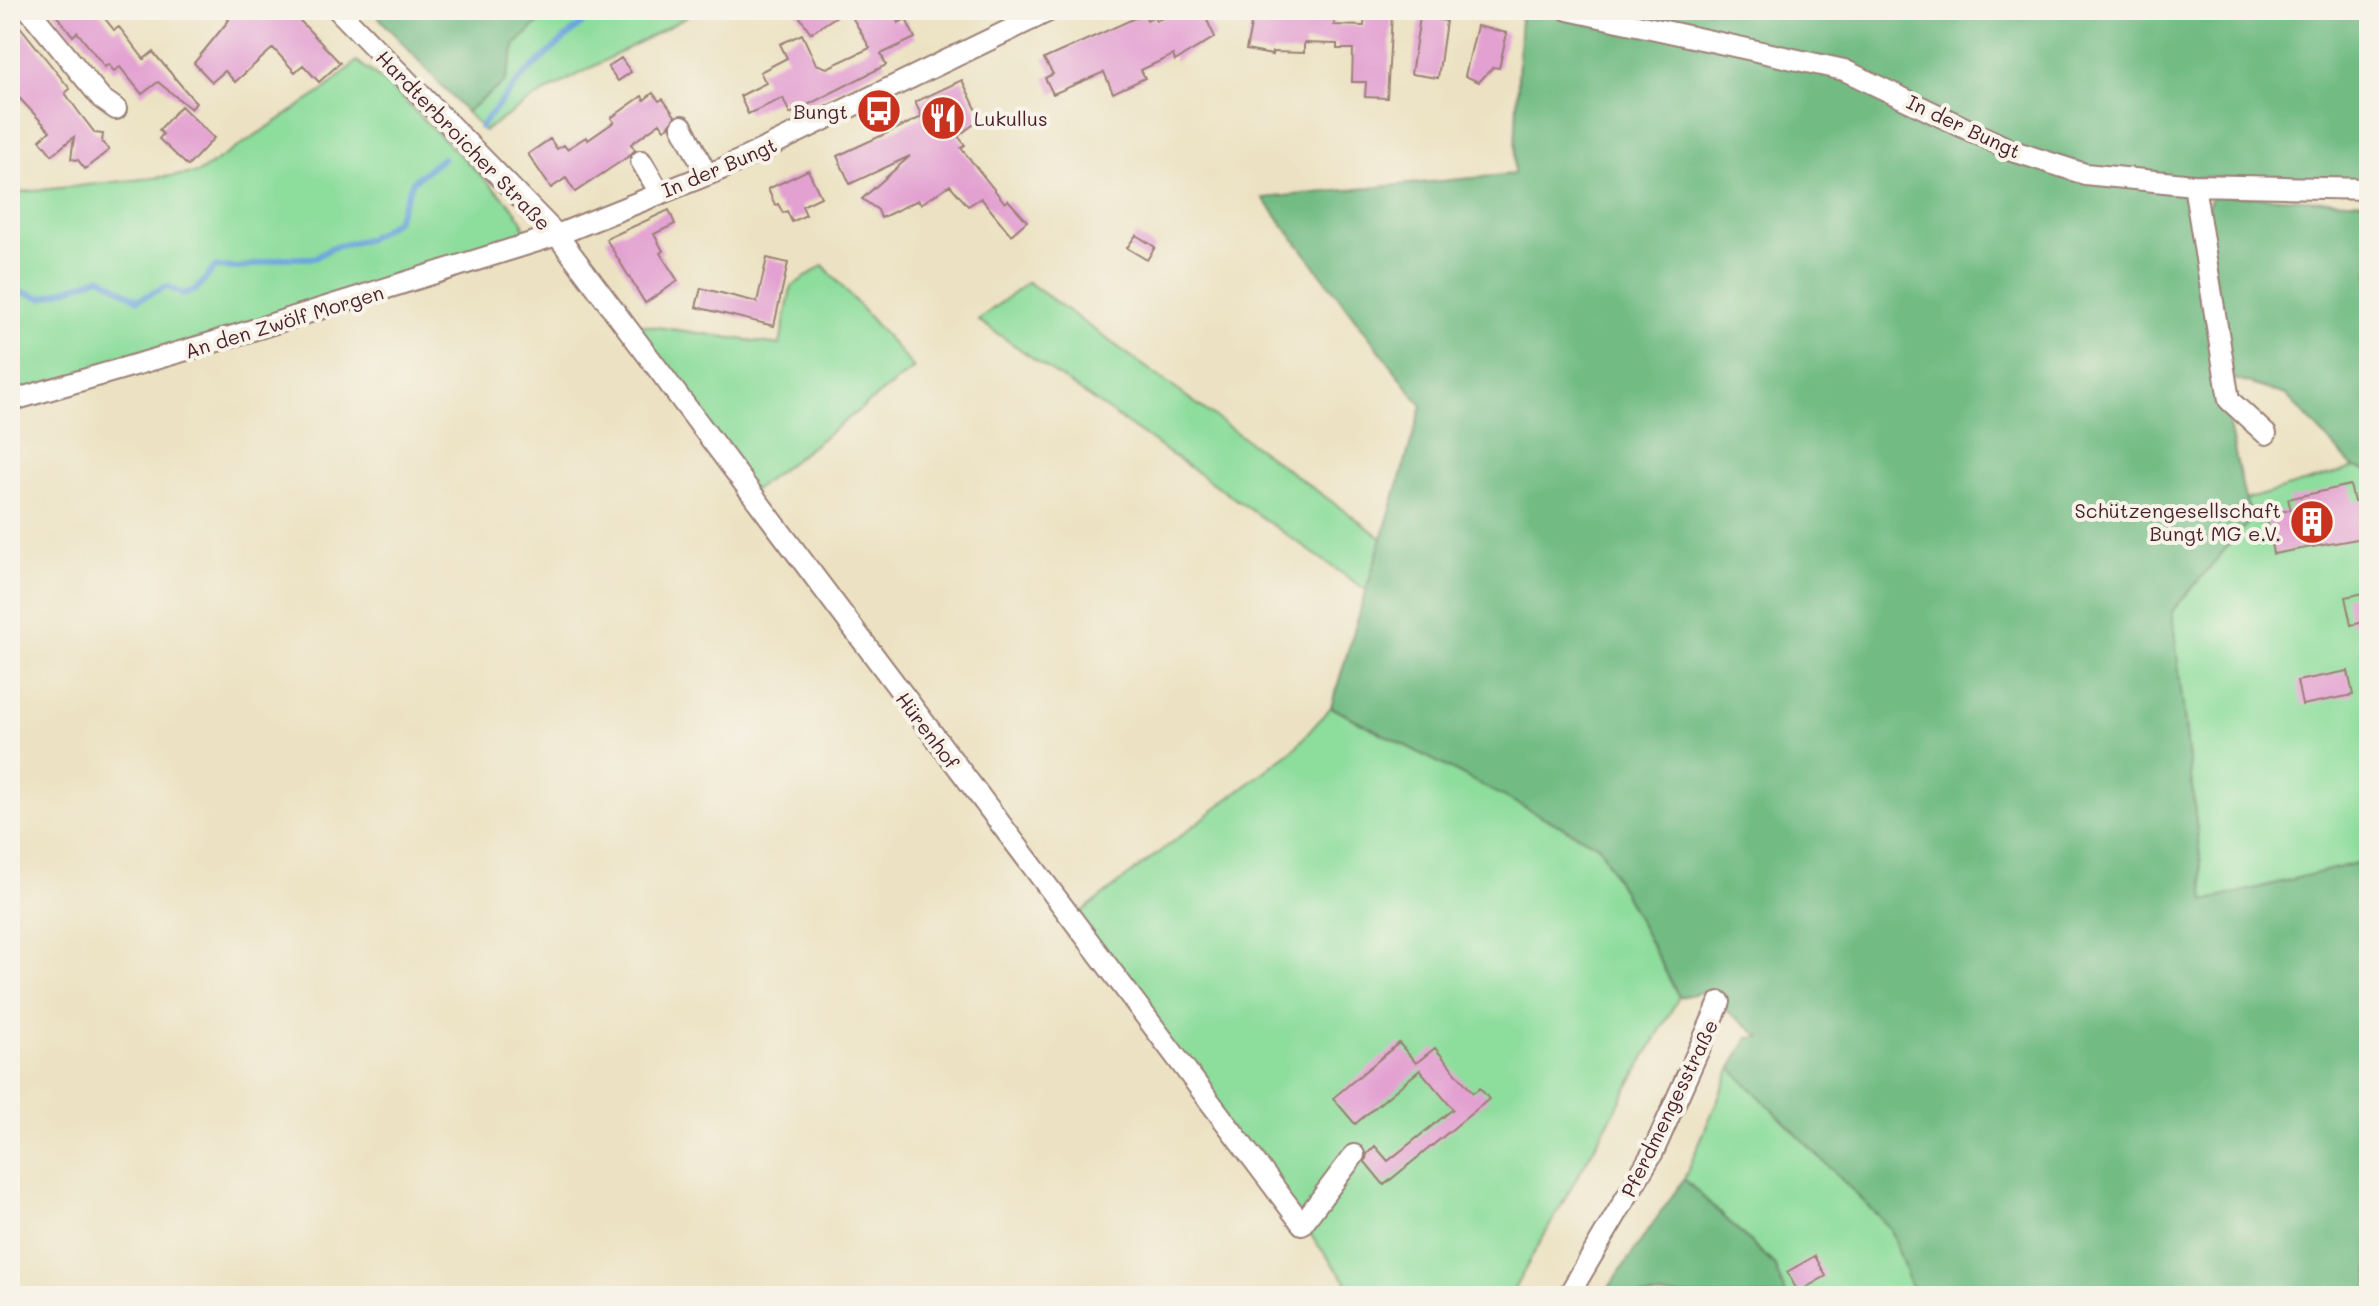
<svg xmlns="http://www.w3.org/2000/svg" width="2379" height="1306" font-family="Mali,sans-serif">
  <style>
    .green { fill: #8ddd9c; stroke: #6c7e64; stroke-width: 2 }
    .forest { fill: #72bc84; stroke: #5e6e58; stroke-width: 2 }
    .lines { fill: none; stroke-linecap: round; stroke-linejoin: round }
    .stream { stroke: #6da5db; stroke-width: 6 }
    .building { fill: #e3a1d2 }
    .minor-casing { stroke: #9b8077; stroke-width: 24 }
    .minor { stroke: #fff; stroke-width: 20 }
    .labels { text-anchor: middle; dominant-baseline: central; stroke-width: 8; stroke-linejoin: round; paint-order: stroke }
    .poi-label { font-size: 20px; fill: #4a1f2b; stroke: #f7f3e8; text-anchor: end }
    .street-label { font-size: 20px; fill: #4a1f2b; stroke: #f7f3e8 }
  </style>
  <rect width="100%" height="100%" fill="#f7f3e8"/>
  <filter id="ink" filterUnits="userSpaceOnUse"><feTurbulence type="fractalNoise" baseFrequency=".0125" numOctaves="2"/><feDisplacementMap in="SourceGraphic" scale="16" xChannelSelector="R" yChannelSelector="G"/><feConvolveMatrix kernelMatrix="1 2 1 2 8 2 1 2 1" color-interpolation-filters="sRGB"/></filter>
  <filter id="wash" filterUnits="userSpaceOnUse"><feTurbulence type="fractalNoise" baseFrequency=".006" numOctaves="4" result="noise"/><feDisplacementMap in="SourceGraphic" scale="32" xChannelSelector="R" yChannelSelector="G"/><feGaussianBlur stdDeviation="1.8" result="paint"/><feColorMatrix in="noise" values="0 0 0 0 0 0 0 0 0 0 0 0 0 0 0 0 0 1.4 0 .05"/><feComposite in="paint" operator="in"/></filter>
  <g filter="url(#wash)">
    <rect width="100%" height="100%" fill="#ece2c3"/>
    <path class="green" d="M552,10H700L534,98L484,131L466,112L505,82L515,44Z
      M357,61L390,87L509,203L522,220L525,231L515,244L10,396V201H14V193L198,173L323,91Z
      M823,265L914,368L752,492L630,323L780,345L791,287Z
      M1028,282L1382,538L1366,590L978,320Z
      M2354,468L2369,471V629L2362,651L2369,676V860L2205,902L2172,611L2253,517L2245,500Z
      M1331,707L1599,846L1679,997L1510,1296H1357L1071,920L1295,748Z
      M1731,1068L1891,1229L1914,1296H1786L1774,1264L1684,1179Z"/>
    <path class="forest" d="M372,10H552L516,44L505,82L466,112Z
      M1521,10H2369V182L2085,174L2187,195L2219,381L2245,499L2253,517L2172,611L2205,901L2369,860V1296H1914L1891,1229L1731,1068L1748,1038L1761,1037L1703,992L1679,997L1599,846L1331,707L1422,406L1263,198L1514,174Z
      M2213,195L2369,202V471L2354,468L2286,395L2231,378L2204,215Z
      M1684,1179L1774,1265L1786,1296H1603Z"/>
    <g class="lines">
      <path class="stream" d="M480,127L523,76L597,10
        M10,296L19,291L43,298L101,277L138,300L167,286L182,294L196,290L215,267L239,268L283,258H315L331,248L368,239L396,221L413,181L443,158"/>
    </g>
    <g id="blocks">
      <path class="building" d="M52,10H98L114,30L119,27L144,59L153,52L196,103L191,109L158,82L142,94L120,67L114,71L108,64L105,67L77,32L73,36Z
        M220,10H290L340,63L319,82L303,65L295,72L273,48L235,82L225,71L212,82L194,63L229,20Z
        M795,10H846L811,33Z
        M848,10H894L898,23L906,19L915,38L881,54L886,65L790,114L783,98L748,114L740,96L766,83L760,72L787,58L780,44L802,34L816,64L827,68L870,48Z
        M1180,10H1202L1215,37L1175,61L1173,55L1141,70L1145,78L1113,93L1104,72L1053,94L1045,78L1053,74L1044,59L1144,14L1147,20L1154,16L1156,21Z
        M1254,10L1280,14V11L1334,13V25L1364,26L1365,14L1392,15L1387,98L1365,97L1366,82H1352L1353,49H1337V44L1304,43V53L1272,52V55L1246,50Z
        M10,14L70,89L65,93L78,111L95,133L103,134L102,142L109,150L85,169L78,160L71,159L74,137L52,155L40,140L50,131L10,88Z
        M1420,17L1446,21L1438,78L1411,74Z
        M1477,26L1507,33L1499,68L1493,67L1479,82L1465,76Z
        M621,58L631,72L618,81L608,67Z
        M962,80L981,119L958,136L965,145L961,148L1005,203L1008,200L1027,221L1011,235L981,198L968,206L950,185L921,204L918,200L881,218L878,210L862,199L910,156L850,184L837,156L922,117L915,102Z
        M653,93L659,101L663,99L675,116L669,126L664,129L660,123L631,144L635,150L629,156L575,192L566,178L551,188L528,154L550,139L557,149L564,145L567,149L586,137L588,140L614,122L611,118L642,96L644,100Z
        M181,106L214,138L188,166L159,139L163,134L159,130Z
        M808,170L821,197L802,206L806,215L792,222L787,211L783,213L778,204L775,205L768,189Z
        M669,210L675,224L654,234L663,251L660,253L678,281L645,303L606,239Z
        M1136,235L1155,247L1147,260L1127,248Z
        M767,258L788,263L774,326L696,307L701,288L757,302Z
        M2350,485L2354,502L2369,500V537L2273,554L2266,514L2291,510L2288,499Z
        M2369,592V621L2351,625L2345,597Z
        M2348,671L2353,695L2302,705L2297,681Z
        M1399,1043L1416,1063L1435,1048L1473,1093L1480,1088L1489,1099L1384,1185L1365,1162L1367,1154L1375,1146L1388,1161L1453,1109L1420,1070L1355,1124L1333,1098Z
        M1815,1256L1826,1276L1798,1292L1787,1272Z"/>
    </g>
  </g>
  <g filter="url(#ink)">
    <use href="#blocks" fill-opacity="0" stroke="#9b8077" stroke-width="2"/>
    <g class="lines">
      <g class="minor-casing">
        <path id="minor" d="M29,10L102,99L116,109
          M338,10L557,235L1302,1224L1354,1155
          M1568,10L1844,70L2013,151L2085,174L2194,185L2369,189
          M682,126L707,175
          M641,161L660,193
          M2194,185L2229,400L2266,434
          M10,401L211,343L557,235L724,168L1051,10
          M1568,1296L1653,1152L1720,1002"/>
      </g>
      <use href="#minor" class="minor"/>
    </g>
  </g>
  <defs>
    <g id="bus-disc" transform="scale(2.3)"><circle r="9.5" fill="#c8321e" stroke="#f7f3e8"/><path d="M-5-6H5V4H4V6H2V4H-2V6H-4V4H-5ZM-3.5-4V0h7V-4ZM-3.5 1.2v1.5H-2V1.2ZM2 1.2v1.5H3.5V1.2Z" fill="#fff"/></g>
    <g id="restaurant-disc" transform="scale(2.3)"><circle r="9.5" fill="#c8321e" stroke="#f7f3e8"/><path d="M-5-6h1v4h1v-4h1v4h1v-4h1v5L-1.5 .5V6h-2V.5L-5-1ZM5-6V6H3V1.5H1.5Q1.5-4 5-6Z" fill="#fff"/></g>
    <g id="building-disc" transform="scale(2.3)"><circle r="9.5" fill="#c8321e" stroke="#f7f3e8"/><path d="M-4-6H4V6H1V3H-1V6H-4ZM-2.5-4.3h1.7v1.8h-1.7ZM.8-4.3h1.7v1.8H.8ZM-2.5-1h1.7V.8h-1.7ZM.8-1h1.7V.8H.8Z" fill="#fff"/></g>
  </defs>
  <g fill-rule="evenodd">
    <use href="#bus-disc" x="879" y="111"/>
    <use href="#restaurant-disc" x="943" y="118"/>
    <use href="#building-disc" x="2312" y="522"/>
  </g>
  <g class="labels">
    <g class="poi-label">
      <text x="848" y="111">Bungt</text>
      <text x="974" y="118" text-anchor="start">Lukullus</text>
      <text x="2281" y="510">Schützengesellschaft<tspan x="2281" dy="23">Bungt MG e.V.</tspan></text>
    </g>
    <g class="street-label">
      <text transform="translate(1964 126) rotate(25)">In der Bungt</text>
      <text transform="translate(464 140) rotate(46)">Hardterbroicher Straße</text>
      <text transform="translate(719 167) rotate(-23)">In der Bungt</text>
      <text transform="translate(284 321) rotate(-17)">An den Zwölf Morgen</text>
      <text transform="translate(928 730) rotate(53)">Hürenhof</text>
      <text transform="translate(1669 1108) rotate(-64)">Pferdmengesstraße</text>
    </g>
  </g>
  <rect width="2379" height="1306" fill="none" stroke="#f7f3e8" stroke-width="40"/>
</svg>
